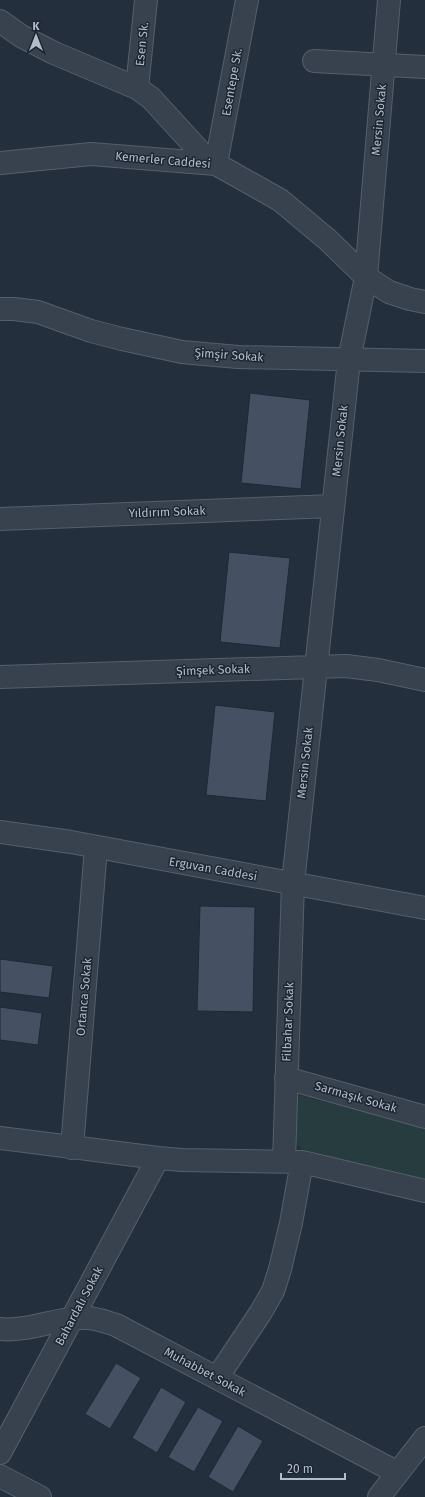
<svg xmlns="http://www.w3.org/2000/svg" width="425" height="1497" font-family="'Fira Sans',sans-serif">
  <style>
    .green { fill: #263c3f }
    .building { fill: #455162; stroke: #1f2835 }
    .lines { fill: none; stroke-linecap: round; stroke-linejoin: round }
    .minor-casing { stroke: #565f6c; stroke-width: 24 }
    .minor { stroke: #38414e; stroke-width: 22 }
    .labels { text-anchor: middle; dominant-baseline: central; stroke-width: 3; stroke-linejoin: round; paint-order: stroke }
    .street-label { font-size: 12px; fill: #b4bcc9; stroke: #1d2633 }
  </style>
  <rect width="100%" height="100%" fill="#242f3e"/>
  <path class="green" d="M299,1095L425,1128V1181L301,1149L292,1139Z"/>
  <path class="building" d="M250,393L310,400L301,489L241,483Z
    M229,552L290,558L280,648L220,642Z
    M215,705L275,712L266,801L206,795Z
    M200,906L255,907L253,1012L197,1011Z
    M0,959L53,966L49,998L0,992Z
    M0,1007L42,1013L38,1045L0,1040Z
    M116,1363L141,1378L110,1429L85,1414Z
    M161,1387L186,1402L157,1453L132,1438Z
    M198,1407L223,1421L194,1472L168,1457Z
    M238,1426L263,1441L233,1492L208,1477Z"/>
  <g class="lines">
    <g class="minor-casing">
      <path id="minor" d="M0,21L21,36L54,53L137,88L151,98L203,155L216,164L280,200L328,240L366,277L389,292L410,299L425,302
        M314,61L425,67
        M137,88L146,0
        M0,163L91,154L216,164
        M216,164L247,0
        M0,309H14L38,312L91,331L122,339L182,352L238,357L425,361
        M0,519L333,506
        M0,677L346,666L378,670L425,680
        M0,832L71,842L425,908
        M286,1078L425,1117
        M0,1138L158,1158L182,1160L302,1162L425,1191
        M72,1148L96,847
        M284,1161L293,883L349,360L366,277L389,0
        M0,1329C29,1332 57,1317 86,1318C97,1318 106,1322 116,1325L398,1473
        M217,1378L261,1312L273,1291L280,1269L291,1223L302,1162
        M0,1453L158,1158
        M0,1476L40,1497
        M379,1497L425,1438"/>
    </g>
    <use href="#minor" class="minor"/>
  </g>
  <g class="labels">
    <g class="street-label">
      <text transform="translate(142 44) rotate(-84)">Esen Sk.</text>
      <text transform="translate(232 82) rotate(-80)">Esentepe Sk.</text>
      <text transform="translate(379 120) rotate(-85)">Mersin Sokak</text>
      <text transform="translate(163 160) rotate(5)">Kemerler Caddesi</text>
      <text transform="translate(229 355) rotate(4)">Şimşir Sokak</text>
      <text transform="translate(340 441) rotate(-84)">Mersin Sokak</text>
      <text transform="translate(167 512) rotate(-2)">Yıldırım Sokak</text>
      <text transform="translate(213 670) rotate(-2)">Şimşek Sokak</text>
      <text transform="translate(305 763) rotate(-84)">Mersin Sokak</text>
      <text transform="translate(213 869) rotate(10)">Erguvan Caddesi</text>
      <text transform="translate(84 997) rotate(-85)">Ortanca Sokak</text>
      <text transform="translate(288 1022) rotate(-88)">Filbahar Sokak</text>
      <text transform="translate(356 1097) rotate(16)">Sarmaşık Sokak</text>
      <text transform="translate(79 1306) rotate(-62)">Bahardalı Sokak</text>
      <text transform="translate(205 1372) rotate(28)">Muhabbet Sokak</text>
    </g>
  </g>
  <g transform="translate(36 36)" stroke="#1d2633" stroke-width="3" paint-order="stroke">
  <path d="M0-3L7 15L0 10L-7 15Z" fill="#b4bcc9"/>
  <text y="-6" font-size="11" font-weight="bold" text-anchor="middle" fill="#b4bcc9">K</text>
  </g>
  <path d="M281 1473v6h64v-6" fill="none" stroke="#b4bcc9" stroke-width="2"/>
  <text x="287" y="1473" font-size="12" fill="#b4bcc9" stroke="#1d2633" stroke-width="3" paint-order="stroke">20 m</text>
</svg>
